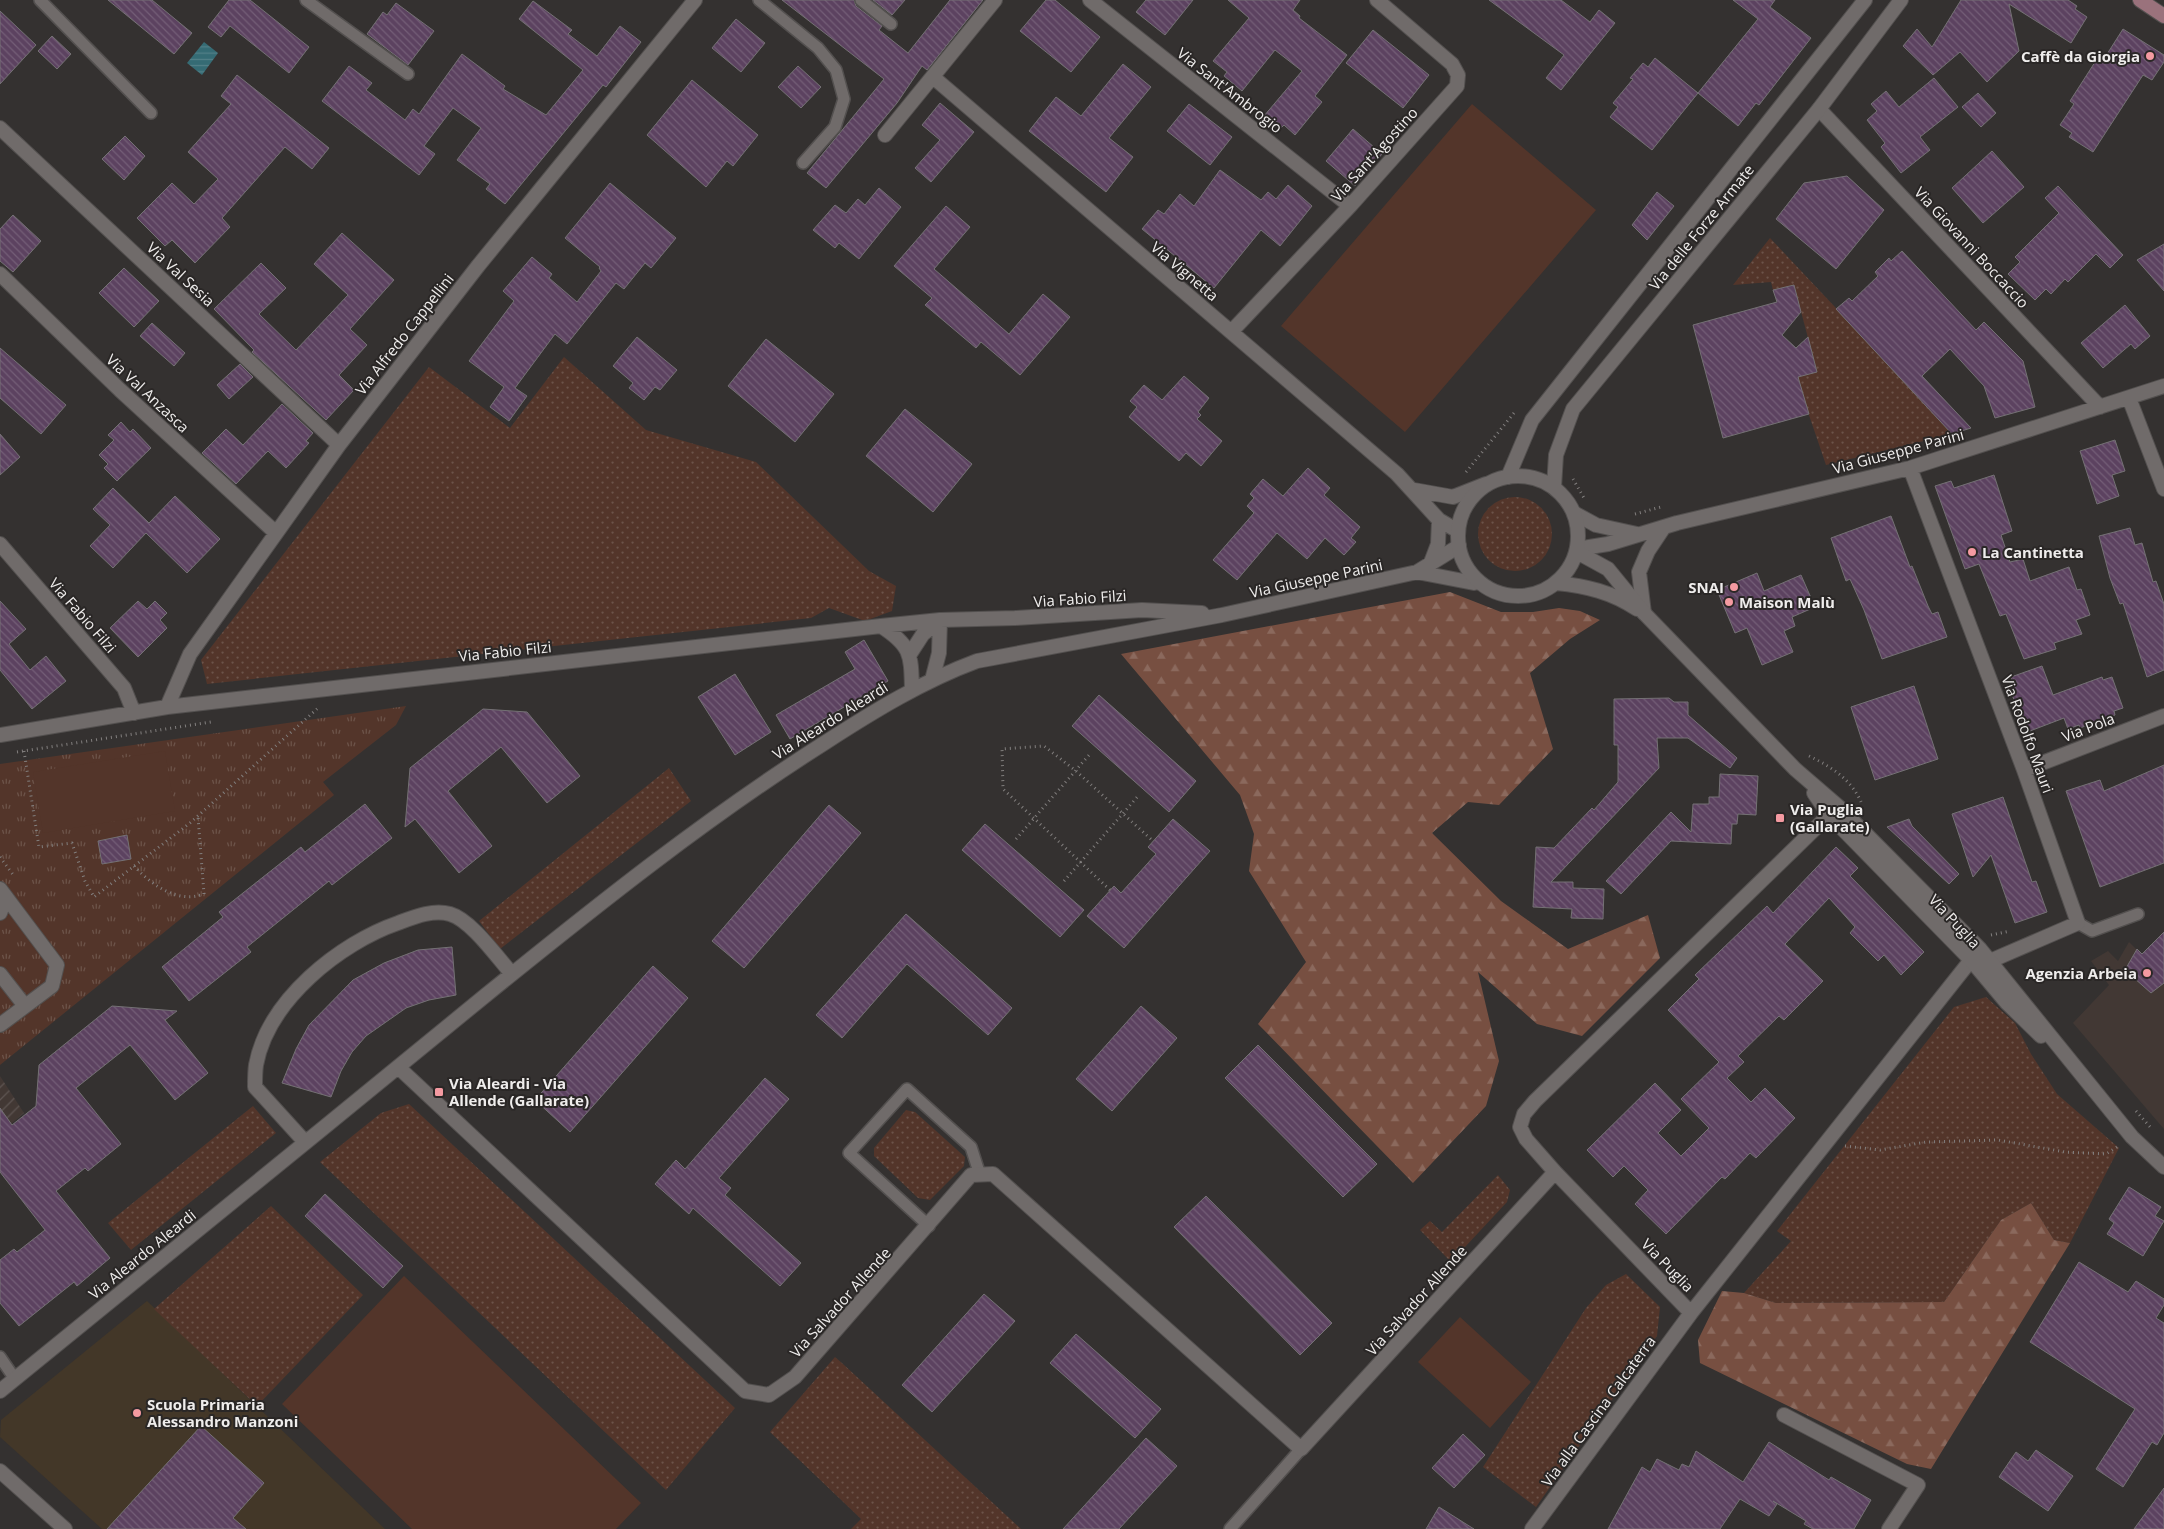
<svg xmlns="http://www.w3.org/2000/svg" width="2164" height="1529" font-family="'Open Sans',sans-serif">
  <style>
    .built { fill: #423834 }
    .industrial { fill: url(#industrial-furrows) }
    .education { fill: #433728 }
    .grass { fill: url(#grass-dots) }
    .forest { fill: url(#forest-firs) }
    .park { fill: url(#park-tufts) }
    .garden { fill: #53352a }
    .water { fill: url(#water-rules) }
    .building { fill: url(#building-back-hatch); stroke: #747174 }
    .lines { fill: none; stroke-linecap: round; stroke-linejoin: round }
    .service-casing { stroke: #53504f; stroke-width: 14 }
    .pedestrian-casing { stroke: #53504f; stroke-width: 16 }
    .minor-casing { stroke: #53504f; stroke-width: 16 }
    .tertiary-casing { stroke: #53504f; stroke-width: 16 }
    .secondary-casing { stroke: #53504f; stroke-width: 16 }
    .path { stroke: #827f7e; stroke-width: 3; stroke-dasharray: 1 4; stroke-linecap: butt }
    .service { stroke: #706b6a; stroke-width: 11 }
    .pedestrian { stroke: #706b6a; stroke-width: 14 }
    .minor { stroke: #706b6a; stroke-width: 14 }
    .tertiary { stroke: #706b6a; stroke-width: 14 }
    .secondary { stroke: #9a727c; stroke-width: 14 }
    .poi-dot { fill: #f49aa1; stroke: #2a2726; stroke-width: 2 }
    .labels { text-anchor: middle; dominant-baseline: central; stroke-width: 4; stroke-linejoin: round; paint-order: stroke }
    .poi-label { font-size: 15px; font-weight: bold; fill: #efedec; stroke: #2a2726; text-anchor: start }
    .street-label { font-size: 15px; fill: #efedec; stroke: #2a2726 }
  </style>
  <defs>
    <pattern id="industrial-furrows" width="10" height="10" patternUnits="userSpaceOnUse" patternTransform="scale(1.25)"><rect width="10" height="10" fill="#423834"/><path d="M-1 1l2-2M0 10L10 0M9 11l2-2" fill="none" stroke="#5e5552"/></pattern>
    <pattern id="grass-dots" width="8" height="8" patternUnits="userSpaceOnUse" patternTransform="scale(1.25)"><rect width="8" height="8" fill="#53352a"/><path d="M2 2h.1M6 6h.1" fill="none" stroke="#6c5349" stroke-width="1.8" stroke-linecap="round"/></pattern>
    <pattern id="forest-firs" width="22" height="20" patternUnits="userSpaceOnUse" patternTransform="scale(1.25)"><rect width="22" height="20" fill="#774f41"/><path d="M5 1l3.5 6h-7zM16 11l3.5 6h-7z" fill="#8b695d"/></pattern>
    <pattern id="park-tufts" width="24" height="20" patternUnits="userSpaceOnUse" patternTransform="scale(1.25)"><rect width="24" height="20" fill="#53352a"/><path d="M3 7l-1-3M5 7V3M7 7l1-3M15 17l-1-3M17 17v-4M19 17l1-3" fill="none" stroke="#6c5349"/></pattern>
    <pattern id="water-rules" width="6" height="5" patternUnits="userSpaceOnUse" patternTransform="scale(1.25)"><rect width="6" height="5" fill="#356b74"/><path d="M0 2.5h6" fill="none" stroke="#538088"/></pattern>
    <pattern id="building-back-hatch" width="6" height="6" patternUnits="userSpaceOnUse" patternTransform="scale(1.25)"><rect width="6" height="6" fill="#5c4260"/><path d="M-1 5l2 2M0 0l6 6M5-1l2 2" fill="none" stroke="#745e77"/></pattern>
  </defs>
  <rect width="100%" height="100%" fill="#343130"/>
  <path class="built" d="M2129,942L2164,977V1129L2073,1023L2109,985L2091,961L2108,951L2118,961Z"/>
  <path class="industrial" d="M0,1076L24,1113L0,1133Z"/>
  <path class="education" d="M147,1301L385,1529H102L0,1437L1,1420Z"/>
  <path class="grass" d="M1770,238L1900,376L1952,434L1826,465L1796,377L1817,372L1794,285L1773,290L1771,282L1733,285Z
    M564,357L646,430L756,462L869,571L896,586L892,611L865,621L829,608L811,618L207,684L201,660L429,367L510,428Z
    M1478 534a37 37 0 1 1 74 0a37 37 0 1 1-74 0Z
    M669,768L691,801L500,949L479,921Z
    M1986,997L2015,1023L2031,1054L2057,1094L2119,1148L2070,1243L2054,1240L2031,1203L2001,1220L1944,1302L1776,1303L1744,1293L1791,1241L1777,1231L1954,1007Z
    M409,1104L735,1408L666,1490L320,1162L381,1113Z
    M253,1106L276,1133L131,1250L108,1223Z
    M906,1110L915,1112L965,1157L964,1166L930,1200L918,1198L874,1156V1148Z
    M1498,1175L1510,1190L1507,1202L1451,1262L1420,1230L1430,1221L1442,1232Z
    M271,1206L363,1295L257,1406L154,1309Z
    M1626,1274L1660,1307L1657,1336L1536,1507L1483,1467L1586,1308L1606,1285Z
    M835,1357L843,1364L1021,1529H851L861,1519L770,1432Z"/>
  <path class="forest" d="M1450,592L1501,612H1533L1559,608L1580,611L1600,620L1570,639L1530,673L1553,749L1499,805L1468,802L1432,833L1501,901L1568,949L1648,915L1660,958L1582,1036L1537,1024L1478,972L1499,1061L1486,1106L1413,1183L1258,1024L1306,962L1249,871L1254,834L1240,795L1121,654Z
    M2031,1203L2054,1240L2070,1243L1931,1469L1907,1464L1700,1363L1698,1340L1722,1291L1744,1293L1776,1303L1944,1302L2001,1220Z"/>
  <path class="park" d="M406,706L396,725L323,782L334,795L0,1065V764Z"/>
  <path class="garden" d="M1472,104L1596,210L1405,432L1281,326Z
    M165,751L175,811L43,833L33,772Z
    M404,1276L641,1503L616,1529H412L282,1404Z
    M1460,1317L1531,1382L1490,1428L1418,1362Z"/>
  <path class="water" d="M204,42L218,53L202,75L187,63Z"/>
  <path class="building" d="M108,0H152L192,33L174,54Z
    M229,0H250L309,47L289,73L230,26L221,37L208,27Z
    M782,0H854L856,6L882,26L879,30L908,53L950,0H983L927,70L922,66L897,103L826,188L807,173L884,79Z
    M873,0H905L892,15Z
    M1046,0H1055L1100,37L1071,72L1020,31Z
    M1146,0H1193L1165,35L1136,12Z
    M1228,0H1300L1293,10L1300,16L1299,18L1347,55L1315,96L1322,102L1295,135L1284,125L1280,129L1264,116L1302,71L1275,50L1242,91L1224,76L1227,72L1213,61L1249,18Z
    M1489,0H1561L1590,22L1599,10L1615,23L1561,90L1546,78L1564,55Z
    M1733,0H1775L1770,7L1811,38L1759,105L1756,103L1738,126L1698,93L1758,19Z
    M1961,0H2068L2077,6L2075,9L2087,17L2071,43L2009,4L2019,51L1987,82L1960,52L1933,75L1903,46L1917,29L1932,47Z
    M533,1L572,30L568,34L597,56L620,26L641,42L606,87L603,85L505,204L486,189L490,184L457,160L481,128L453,108L424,146L435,154L419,175L322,101L349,66L372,83L366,90L405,120L413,109L419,114L462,54L505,86L503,89L546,115L583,70L519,19Z
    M396,3L434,31L408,65L367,34L383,12L387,15Z
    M0,11L36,45L0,84Z
    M736,19L765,43L741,72L712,48Z
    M2123,29L2164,55V62L2152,80L2143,75L2093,152L2069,137L2072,133L2060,125L2074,104L2070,101L2097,59L2102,62Z
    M1373,30L1429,75L1403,108L1346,63Z
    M52,36L71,54L57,69L38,51Z
    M1655,58L1698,93L1652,150L1610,117L1618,107L1613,103L1633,79L1630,78L1643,63L1648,67Z
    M1123,64L1151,87L1109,138L1133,157L1106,192L1029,131L1056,97L1081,116Z
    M798,66L821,87L801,108L778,87Z
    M237,75L329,148L312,169L285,147L222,218L230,227L195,263L172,240L165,246L137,218L172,183L194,204L218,179L188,152L231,104L221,96Z
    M1934,78L1958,107L1920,137L1930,150L1901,173L1881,147L1885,143L1867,120L1877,111L1871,104L1886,91L1899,107Z
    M692,80L758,135L733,166L727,161L706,187L647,135Z
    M1978,93L1996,113L1981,127L1962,107Z
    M940,103L974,132L931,182L915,168L940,140L922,125Z
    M1189,104L1232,137L1210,165L1167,131Z
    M1353,129L1382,154L1355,186L1326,161Z
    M125,136L145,156L124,180L102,159Z
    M1992,151L2024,187L1983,223L1952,188Z
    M1220,170L1261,200L1268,192L1276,199L1288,185L1312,206L1280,246L1261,230L1214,288L1142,229L1158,210L1164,214L1180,194L1194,206Z
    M1847,176L1884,210L1836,269L1776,219L1804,183Z
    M610,183L676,238L651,268L645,263L624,289L616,283L567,344L555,334L515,388L527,396L509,421L490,407L504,387L469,361L514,301L503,291L532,257L552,274L549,278L577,302L601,271L599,268L600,267L565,238Z
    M2058,186L2123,255L2110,268L2096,254L2068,282L2065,279L2051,294L2046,289L2035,300L2008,274L2020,262L2015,257L2059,213L2045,198Z
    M879,188L901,207L859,259L839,243L835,248L813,230L835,205L846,213L858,199L865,205Z
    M1657,192L1674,206L1647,240L1632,225Z
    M946,206L970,227L934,269L1009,334L1043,294L1070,317L1020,375L981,342L976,348L925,305L932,298L894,266Z
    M13,215L41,241L13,272L0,261V229Z
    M342,233L394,280L350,329L367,345L339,375L354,390L326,420L252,352L254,350L214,309L261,263L286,288L259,314L296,350L348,295L314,264Z
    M2164,244V291L2137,260Z
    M1902,251L1976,330L1984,322L2023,361L2035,407L1995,418L1984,386L1950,349L1922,376L1971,428L1952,434L1836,309L1849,298L1852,301L1878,276L1875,272L1889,258L1891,261Z
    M124,268L159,301L134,327L99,293Z
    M1794,285L1801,312L1782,335L1796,348L1808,337L1817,372L1798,377L1809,414L1723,438L1693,325L1777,302L1773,290Z
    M2125,305L2150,336L2135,349L2131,344L2103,368L2081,343Z
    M152,323L185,353L174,366L140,336Z
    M637,337L677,370L660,390L655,387L644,400L629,388L633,383L613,366Z
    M766,339L834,394L795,442L728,386Z
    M0,348L66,405L41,434L0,398Z
    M240,364L253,377L229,399L217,385Z
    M1184,376L1209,398L1198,412L1201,415L1197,419L1222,441L1201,466L1186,453L1179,461L1129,417L1137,407L1130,401L1144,385L1162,400Z
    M282,404L313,433L306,441L309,443L286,468L268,451L236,484L202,453L226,429L243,445Z
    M905,409L972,464L933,512L866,456Z
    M121,422L130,432L133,429L151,448L117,481L104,468L108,464L99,455L114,440L108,435Z
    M0,434L20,457L0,475Z
    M2115,440L2125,471L2112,475L2119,496L2097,504L2080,451Z
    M1308,468L1330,488L1324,495L1360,527L1351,538L1356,542L1344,555L1325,538L1307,559L1277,533L1237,580L1213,560L1254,513L1247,506L1254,498L1250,494L1263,479L1283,496Z
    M1994,475L2012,531L2001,535L2010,562L2023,559L2030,581L2069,567L2077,590L2081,589L2090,615L2076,620L2082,634L2054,643L2056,649L2024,659L2006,614L2000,616L1979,564L1965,569L1935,486L1951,481L1954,488Z
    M113,488L149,523L175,496L220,539L187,573L146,533L113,568L90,546L110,525L93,509Z
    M1891,516L1910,567L1912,566L1928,606L1932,614L1938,612L1947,637L1882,659L1864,610L1850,579L1846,581L1831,538Z
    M2130,528L2135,545L2142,543L2153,582L2156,581L2164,604V670L2147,677L2123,603L2120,604L2110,578L2099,536Z
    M1757,573L1764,591L1801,575L1815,607L1792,617L1795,626L1784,631L1793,652L1762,665L1747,628L1735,633L1717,590Z
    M0,601L26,629L9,644L30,670L46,656L66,681L32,709L0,670Z
    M138,601L147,609L155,601L167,613L160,620L167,628L138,657L110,628Z
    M864,640L888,681L790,739L776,715L855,669L845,652Z
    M2042,666L2053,695L2102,677L2103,680L2112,677L2123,708L2114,711L2115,715L2080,728L2079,725L2068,729L2064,718L2030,731L2026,721L2022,722L2010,689L2014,688L2011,677Z
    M735,674L771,732L735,755L698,697Z
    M1914,686L1938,759L1875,780L1851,707Z
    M1099,695L1196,781L1169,812L1072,726Z
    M1669,698L1674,702H1688V715L1737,758L1730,768L1688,738H1657L1659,768L1551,882H1573V888L1604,889L1603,919L1571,918L1572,909L1533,907L1536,847L1554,848L1592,808L1594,810L1618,782V745H1614V699Z
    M483,709L527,712L580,776L547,803L501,747L448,791L492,846L459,873L415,819L405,827L410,768Z
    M2164,765V863L2100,887L2066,791L2100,780L2104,791Z
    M1720,774L1758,776L1756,815L1738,814L1737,824H1732L1731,844L1671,841L1621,894L1606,881L1671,812L1691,832L1693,804H1709V797H1719Z
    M2003,797L2032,882L2036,881L2047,912L2015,923L1991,855L1973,877L1952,814Z
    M365,804L392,838L332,885L329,881L247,947L251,952L189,1001L162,967L223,917L219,912L301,847L305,852Z
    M829,805L861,833L744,968L712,941Z
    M1173,819L1210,851L1124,948L1087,916L1114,886L1121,893L1156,854L1148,847Z
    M1909,819L1912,826L1959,874L1949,884L1887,827Z
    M985,824L1084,910L1060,937L962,850Z
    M127,835L131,859L102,864L98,841Z
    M1836,847L1858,868L1850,876L1924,952L1901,975L1884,955L1878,961L1850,933L1855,927L1829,898L1785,944L1823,981L1784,1020L1779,1016L1738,1056L1744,1062L1727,1078L1751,1102L1765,1088L1795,1118L1756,1158L1750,1153L1725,1179L1722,1177L1666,1234L1635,1204L1648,1190L1624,1166L1613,1177L1587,1150L1655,1083L1681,1110L1658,1133L1681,1156L1709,1128L1681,1099L1719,1062L1668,1010L1699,979L1695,975L1767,906L1773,913Z
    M906,914L1012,1008L988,1035L907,964L842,1038L816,1015Z
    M2164,932V983L2151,993L2125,970L2137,949L2142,954Z
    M452,947L456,995L429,1000L406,1008L366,1036L352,1052L341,1071L331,1097L282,1083L296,1049L309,1025L353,980L384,963L418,950Z
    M653,966L688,998L570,1132L535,1100Z
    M112,1006L177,1011L165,1020L208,1073L175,1100L130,1045L76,1088L121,1144L88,1171L85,1168L56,1191L110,1258L77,1286L74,1282L19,1326L0,1303V1260L14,1249L17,1252L45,1230L0,1172V1108L12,1125L36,1106L39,1065Z
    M1141,1006L1177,1038L1112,1111L1076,1079Z
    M1258,1045L1377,1164L1343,1197L1225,1078Z
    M765,1078L789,1099L719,1178L731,1188L725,1195L801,1263L780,1286L693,1208L689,1214L655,1184L676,1160L685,1169Z
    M2129,1187L2161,1207L2155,1216L2164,1221L2143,1256L2107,1234L2114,1223L2109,1219Z
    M325,1194L403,1266L383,1288L305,1216Z
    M1206,1196L1332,1323L1300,1355L1174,1227Z
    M2079,1262L2128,1292L2136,1281L2164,1299V1305L2156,1318L2164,1323V1433L2157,1445L2152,1442L2123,1487L2096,1469L2135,1409L2030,1342Z
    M984,1294L1015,1321L932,1412L902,1385Z
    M1076,1334L1161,1409L1135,1438L1050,1363Z
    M201,1426L264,1483L233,1518L246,1529H107Z
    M1463,1434L1485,1455L1454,1488L1432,1468Z
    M1146,1438L1177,1466L1119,1529H1063Z
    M1769,1442L1829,1480L1831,1477L1871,1500L1854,1529H1813L1804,1524L1806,1521L1773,1501L1777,1504L1769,1516L1740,1499L1720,1529H1608L1642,1467L1650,1472L1657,1459L1679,1470L1682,1464L1689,1467L1696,1451L1743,1482Z
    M2036,1450L2073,1476L2048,1511L1999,1477L2016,1452L2028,1461Z
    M2164,1488V1529H2134Z
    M1439,1507L1474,1529H1426Z"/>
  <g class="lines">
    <g class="service-casing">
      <path id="service" d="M40,0L151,113
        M306,0L408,74
        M759,0L818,48L836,70L844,99L835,127L803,163
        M861,0L891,24
        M2078,923L2092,931L2138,914
        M929,1226L849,1153L907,1089L971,1147L980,1175
        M0,1357L15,1379
        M1230,1529L1301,1449"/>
    </g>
    <g class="pedestrian-casing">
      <path id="pedestrian" d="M0,889L57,965L52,986L0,1025
        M0,913L6,897
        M0,974L25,1006"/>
    </g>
    <g class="minor-casing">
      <path id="minor" d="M1090,0L1350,206
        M933,77L1397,474L1439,520L1458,531
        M1819,109L2100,407
        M0,128L339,445
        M885,135L995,0
        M0,274L120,390L276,533
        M1231,332L1350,206L1457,86L1458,75L1452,64L1377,0
        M2129,398L2164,489
        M1910,468L2024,770L2078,923L1990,961
        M1414,490L1453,497L1486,484
        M1574,513L1596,525L1637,534
        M0,544L124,688L134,713
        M1577,549L1608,544L1677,523L1910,468L2164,386
        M1430,565L1438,544L1439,520
        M1417,572L1474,583L1479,582
        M1644,613L1639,572L1648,551L1664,527
        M881,626C912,646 911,655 912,690
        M910,654L923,634L939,621
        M932,680L939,653L940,620
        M167,707L190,654L339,445L478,266L695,0
        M0,735L167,707L881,626L940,620L1015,618L1142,610L1202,613
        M2024,770L2164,716
        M398,1067L745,1391L769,1395L795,1377L971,1175L993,1174L1301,1449L1555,1172
        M305,1142L255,1087C255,1080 255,1072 256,1065C268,1000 340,943 398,923C414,917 433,909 450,914C471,920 497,957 512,974
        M1691,1313L1555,1172L1526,1139L1520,1127L1524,1114L1535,1101L1829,815
        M0,1391C163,1260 324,1127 486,995C596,906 706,818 826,742C874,711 923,681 977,661L1222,615L1417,572L1459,546
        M1784,1415L1918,1485L1889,1529
        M0,1471L65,1529
        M1532,1529L1691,1313L1971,960"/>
    </g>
    <g class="tertiary-casing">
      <path id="tertiary" d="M1458 536a60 60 0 1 1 120 0a60 60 0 1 1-120 0Z
        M1508,477L1532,420L1865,0
        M1554,487L1556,455L1573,409L1819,109L1901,0
        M1577,552L1608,569L1644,613L1795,769L1839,807L1980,949L2132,1137L2164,1167
        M1556,583C1586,586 1612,592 1637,609
        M1814,793L1829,815L1971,960L2007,1003L2041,1036"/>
    </g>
    <g class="secondary-casing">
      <path id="secondary" d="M2140,0L2164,16"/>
    </g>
    <path class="path" d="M1466,472L1514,413
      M1573,479L1584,498
      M1635,514L1661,507
      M24,751L39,847L72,843L85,881L94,897L190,823L318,708
      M17,752L211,722
      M1809,756C1832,767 1852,780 1862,804
      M1016,839L1090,754
      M0,857L14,876
      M134,866C152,885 177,904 204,894L198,817
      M1064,881L1139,795
      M1110,890L1003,789L1002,749L1044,746L1076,771L1153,841
      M1991,935L2010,931
      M2136,1111L2152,1129
      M1845,1146L1880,1150L1926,1142L1998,1140L2065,1152L2106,1154L2117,1147"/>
    <use href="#service" class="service"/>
    <use href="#pedestrian" class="pedestrian"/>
    <use href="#minor" class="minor"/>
    <use href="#tertiary" class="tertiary"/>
    <use href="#secondary" class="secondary"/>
  </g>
  <g class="poi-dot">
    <circle cx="2150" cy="56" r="5"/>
    <circle cx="1972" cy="552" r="5"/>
    <circle cx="1734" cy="587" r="5"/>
    <circle cx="1729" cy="602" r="5"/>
    <rect x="1775" y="813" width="10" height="10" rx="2.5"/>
    <circle cx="2147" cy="973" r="5"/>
    <rect x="434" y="1087" width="10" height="10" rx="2.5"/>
    <circle cx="137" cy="1413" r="5"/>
  </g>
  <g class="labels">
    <g class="poi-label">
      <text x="2140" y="56" text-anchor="end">Caffè da Giorgia</text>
      <text x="1982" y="552">La Cantinetta</text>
      <text x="1724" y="587" text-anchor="end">SNAI</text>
      <text x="1739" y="602">Maison Malù</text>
      <text x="1790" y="809">Via Puglia<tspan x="1790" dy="17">(Gallarate)</tspan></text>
      <text x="2137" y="973" text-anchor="end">Agenzia Arbeia</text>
      <text x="449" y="1083">Via Aleardi - Via<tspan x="449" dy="17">Allende (Gallarate)</tspan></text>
      <text x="147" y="1404">Scuola Primaria<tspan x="147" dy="17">Alessandro Manzoni</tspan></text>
    </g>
    <g class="street-label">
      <text transform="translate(1230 90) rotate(38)">Via Sant'Ambrogio</text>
      <text transform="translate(1374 154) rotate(-48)">Via Sant'Agostino</text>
      <text transform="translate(1701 227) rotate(-51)">Via delle Forze Armate</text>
      <text transform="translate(1972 247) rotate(47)">Via Giovanni Boccaccio</text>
      <text transform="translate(1185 271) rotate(40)">Via Vignetta</text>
      <text transform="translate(181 274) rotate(43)">Via Val Sesia</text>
      <text transform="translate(404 334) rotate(-52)">Via Alfredo Cappellini</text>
      <text transform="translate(148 393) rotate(43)">Via Val Anzasca</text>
      <text transform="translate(1898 451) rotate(-15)">Via Giuseppe Parini</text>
      <text transform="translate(1316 578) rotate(-12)">Via Giuseppe Parini</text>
      <text transform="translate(1080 598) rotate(-4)">Via Fabio Filzi</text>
      <text transform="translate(83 615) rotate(49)">Via Fabio Filzi</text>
      <text transform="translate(505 651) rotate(-6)">Via Fabio Filzi</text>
      <text transform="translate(830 720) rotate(-32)">Via Aleardo Aleardi</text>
      <text transform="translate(2088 727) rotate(-21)">Via Pola</text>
      <text transform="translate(2028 734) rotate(70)">Via Rodolfo Mauri</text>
      <text transform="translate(1955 921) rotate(47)">Via Puglia</text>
      <text transform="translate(142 1254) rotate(-39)">Via Aleardo Aleardi</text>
      <text transform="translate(1668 1265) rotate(46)">Via Puglia</text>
      <text transform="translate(1416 1300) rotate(-48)">Via Salvador Allende</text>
      <text transform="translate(840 1302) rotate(-48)">Via Salvador Allende</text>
      <text transform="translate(1598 1411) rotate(-54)">Via alla Cascina Calcaterra</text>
    </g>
  </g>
</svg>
